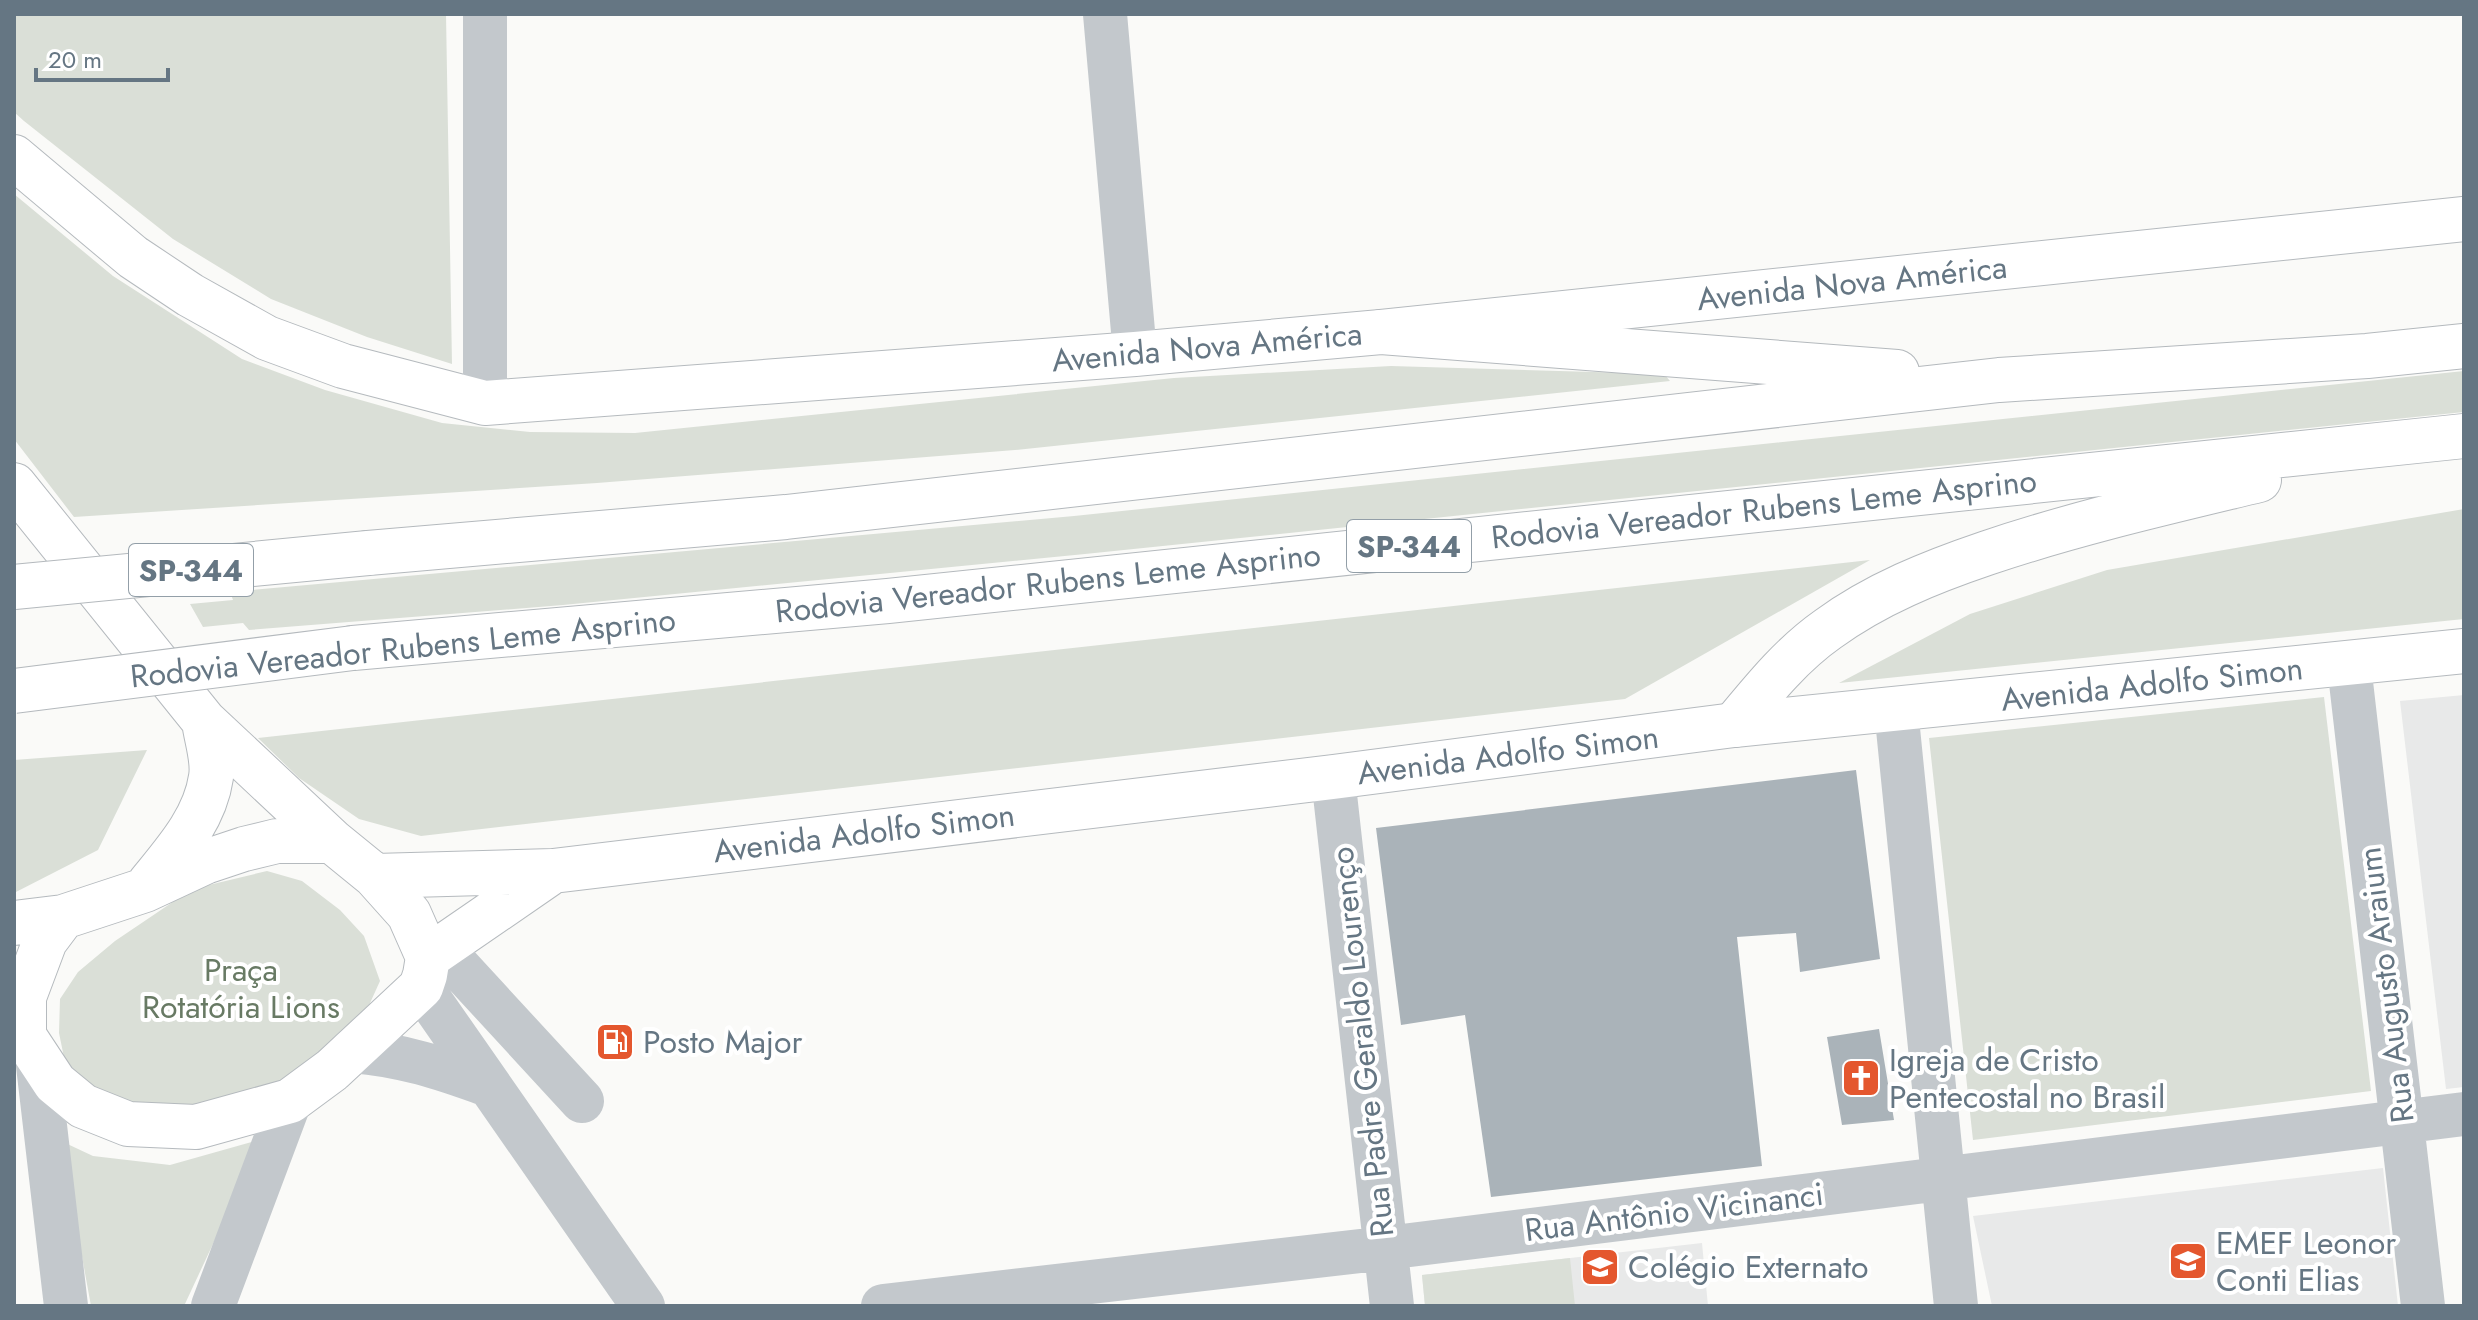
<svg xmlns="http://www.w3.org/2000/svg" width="2478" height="1320" font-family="Jost,sans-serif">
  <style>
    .built { fill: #e8e9e9 }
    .green { fill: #dadfd7 }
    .building { fill: #aab3b9 }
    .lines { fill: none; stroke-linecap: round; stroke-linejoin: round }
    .major-casing { stroke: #b5babe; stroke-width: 46 }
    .highway-casing { stroke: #b4b9bd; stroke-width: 46 }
    .minor { stroke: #c3c8cc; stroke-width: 44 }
    .major { stroke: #fff; stroke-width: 44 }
    .highway { stroke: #fff; stroke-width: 44 }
    .highway-bridge-casing { stroke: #b4b9bd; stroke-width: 46; stroke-linecap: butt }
    .highway-bridge { stroke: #fff; stroke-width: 44 }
    .labels { text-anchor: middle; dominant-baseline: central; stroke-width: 8; stroke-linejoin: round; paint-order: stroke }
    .shield { fill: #fff; stroke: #939fa8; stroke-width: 2 }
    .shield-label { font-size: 30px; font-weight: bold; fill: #657683 }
    .street-label { font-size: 32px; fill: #657683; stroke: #fff }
    .park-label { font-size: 32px; fill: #687a64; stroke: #fff }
    .poi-label { font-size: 32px; fill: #657683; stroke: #fff; text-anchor: start }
  </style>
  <rect width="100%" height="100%" fill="#fafaf8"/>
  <path class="built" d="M2464,695V1087L2446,1089L2400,701Z
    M2383,1168L2398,1306H1992L1973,1216Z
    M1702,1243L1708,1306H1425L1422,1275Z"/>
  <path class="green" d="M14,14H446L452,364L367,337L271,299L173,239L24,121L14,112Z
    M14,194L113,276L242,359L325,390L442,423L530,432L635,433L1174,378L1391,366L1664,374L1670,381L1015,450L597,483L74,517L14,439Z
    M2464,371V412L1085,554L563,605L249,630L243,623L203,627L190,604L233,600L230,592L1074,516Z
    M2464,509V619L1839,683L1970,614L2107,570Z
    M1870,560L1625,699L421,836L359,819L299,778L258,738Z
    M2324,697L2371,1091L1973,1140L1929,738Z
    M147,750L98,850L14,893V760Z
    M267,871L302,881L340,910L364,936L380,981L361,1023L323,1064L191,1118L131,1111L67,1072L59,1033L60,999L78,972L115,941L192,889Z
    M262,1139L184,1306H91L61,1141L93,1156L170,1165Z
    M1570,1258L1575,1306H1425L1422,1275Z"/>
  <path class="building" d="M1856,770L1880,959L1800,972L1796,933L1737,937L1762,1166L1491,1197L1465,1015L1401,1025L1376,828Z
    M1879,1029L1894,1120L1842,1125L1827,1037Z"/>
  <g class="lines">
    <g class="major-casing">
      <path id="major" d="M14,157L133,257L190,295L267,338L343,366L485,403L1135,354L1381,332L2464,219
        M14,485L204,721L332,841
        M375,876L553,871L1333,777L1734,725L2464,651
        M149,884C175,852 205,819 211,777C214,760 206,738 204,721
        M14,923L63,917L145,890L205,862L244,849L277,841H332L375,876L409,914L428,957L425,975L421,987L375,1030L332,1070L290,1101L196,1127L128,1124L83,1106L55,1083L24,1036V997L45,941L63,917
        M428,957L553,871"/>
    </g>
    <g class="highway-casing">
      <path id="highway" d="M1381,332L1897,372
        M368,553L786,517L1999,380L2367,356L2464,346
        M353,648L888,601L2464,436
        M1734,725C1763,690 1791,655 1828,629C1876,594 1931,572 1987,553C2076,523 2168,502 2259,480"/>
    </g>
    <path class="minor" d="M485,14V403
      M1105,14L1135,354
      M2349,665L2423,1306
      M1896,709L1956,1306
      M1333,777L1392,1306
      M442,949L582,1101
      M421,987L643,1306
      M352,1051C403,1055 441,1068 488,1085
      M37,1057L66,1306
      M213,1306L290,1101
      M883,1306L1386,1248L2464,1114"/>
    <use href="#major" class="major"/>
    <use href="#highway" class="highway"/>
    <g class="highway-bridge-casing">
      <path id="highway-bridge" d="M14,587L368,553
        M14,691L353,648"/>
    </g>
    <use href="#highway-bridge" class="highway-bridge"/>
  </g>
  <defs>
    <g id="fuel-square" transform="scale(2)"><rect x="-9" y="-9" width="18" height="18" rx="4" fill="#e4572e" stroke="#fff"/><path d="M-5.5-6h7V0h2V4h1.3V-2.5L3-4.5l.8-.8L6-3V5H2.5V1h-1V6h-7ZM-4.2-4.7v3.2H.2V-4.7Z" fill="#fff"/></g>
    <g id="church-square" transform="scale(2)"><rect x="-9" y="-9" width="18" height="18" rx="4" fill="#e4572e" stroke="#fff"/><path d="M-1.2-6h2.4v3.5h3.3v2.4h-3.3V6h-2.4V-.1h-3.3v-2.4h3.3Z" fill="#fff"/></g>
    <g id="school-square" transform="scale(2)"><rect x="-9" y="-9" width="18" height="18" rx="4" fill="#e4572e" stroke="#fff"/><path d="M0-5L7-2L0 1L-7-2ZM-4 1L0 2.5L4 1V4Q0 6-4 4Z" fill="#fff"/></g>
  </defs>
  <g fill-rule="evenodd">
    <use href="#fuel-square" x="615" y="1042"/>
    <use href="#church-square" x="1861" y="1078"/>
    <use href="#school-square" x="2188" y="1261"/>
    <use href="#school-square" x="1600" y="1267"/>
  </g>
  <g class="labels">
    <g class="shield">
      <rect x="1347" y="520" width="124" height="52" rx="6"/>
      <rect x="129" y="544" width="124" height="52" rx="6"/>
    </g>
    <g class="shield-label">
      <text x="1409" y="546">SP-344</text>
      <text x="191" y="570">SP-344</text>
    </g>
    <g class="street-label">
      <text transform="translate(1852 283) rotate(-6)">Avenida Nova América</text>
      <text transform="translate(1207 347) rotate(-5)">Avenida Nova América</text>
      <text transform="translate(1764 509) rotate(-6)">Rodovia Vereador Rubens Leme Asprino</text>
      <text transform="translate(1048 583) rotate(-6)">Rodovia Vereador Rubens Leme Asprino</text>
      <text transform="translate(403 648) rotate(-6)">Rodovia Vereador Rubens Leme Asprino</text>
      <text transform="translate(2152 684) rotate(-6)">Avenida Adolfo Simon</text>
      <text transform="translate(1508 755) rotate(-7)">Avenida Adolfo Simon</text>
      <text transform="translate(864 833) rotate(-7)">Avenida Adolfo Simon</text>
      <text transform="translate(2386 985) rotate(-97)">Rua Augusto Araium</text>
      <text transform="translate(1362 1042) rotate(-96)">Rua Padre Geraldo Lourenço</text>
      <text transform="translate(1674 1212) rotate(-7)">Rua Antônio Vicinanci</text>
    </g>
    <g class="park-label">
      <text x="241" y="970">Praça<tspan x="241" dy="37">Rotatória Lions</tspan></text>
    </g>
    <g class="poi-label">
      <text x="643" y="1042">Posto Major</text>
      <text x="1889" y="1060">Igreja de Cristo<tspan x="1889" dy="37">Pentecostal no Brasil</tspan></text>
      <text x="2216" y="1243">EMEF Leonor<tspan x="2216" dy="37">Conti Elias</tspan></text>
      <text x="1628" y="1267">Colégio Externato</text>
    </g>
  </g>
  <rect width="2478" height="1320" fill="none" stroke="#657683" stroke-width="32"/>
  <path d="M36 68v12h132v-12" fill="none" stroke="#657683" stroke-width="4"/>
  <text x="48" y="68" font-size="24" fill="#657683" stroke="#ffffff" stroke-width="6" paint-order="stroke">20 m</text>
</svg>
